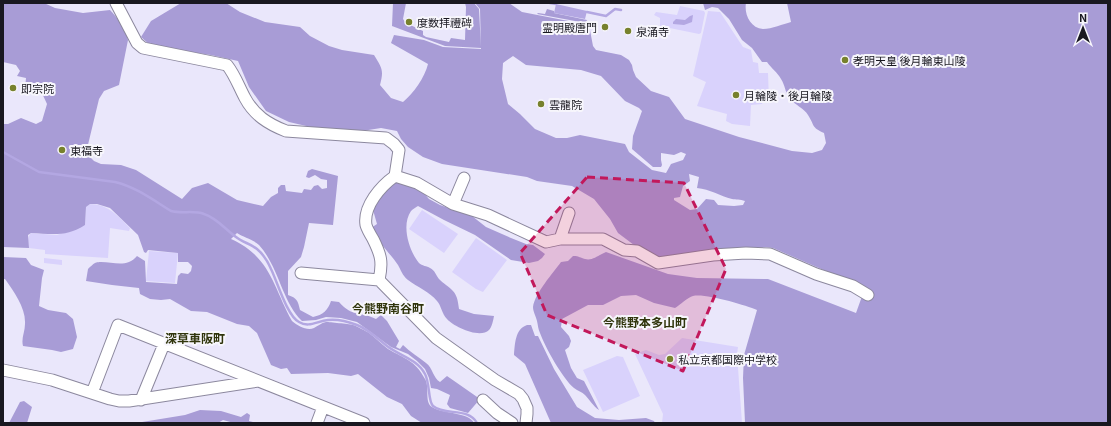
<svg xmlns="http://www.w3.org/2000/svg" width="1111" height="426" font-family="Georgia,'Noto Sans JP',serif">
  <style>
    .green { fill: #d9d2fc }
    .forest { fill: #a89cd6; fill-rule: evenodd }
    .water { fill: #b3a7e2 }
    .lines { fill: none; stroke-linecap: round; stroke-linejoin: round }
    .stream { stroke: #b3a7e2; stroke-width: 2.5 }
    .minor-casing { stroke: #8c889e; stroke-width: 13 }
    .minor { stroke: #fff; stroke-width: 11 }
    .marked { fill: #c2185b; fill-opacity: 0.2; stroke: #c2185b; stroke-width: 3; stroke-dasharray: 8 5; stroke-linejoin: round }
    .poi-dot { fill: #77812d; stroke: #f7f6fc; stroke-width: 1.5 }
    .labels { text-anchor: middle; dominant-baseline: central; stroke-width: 4; stroke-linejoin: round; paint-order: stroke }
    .poi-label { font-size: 11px; fill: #191820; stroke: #f7f6fc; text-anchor: start }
    .neighbourhood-label { font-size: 12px; font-weight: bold; fill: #30350c; stroke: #f7f6fc }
  </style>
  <rect width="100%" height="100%" fill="#eae7fb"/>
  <path class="green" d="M680,6L704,11L705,13L701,33L699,34L660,26V18L654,15L656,12L677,15Z
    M708,11L720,12L743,47L751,50L753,62L758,63L759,73H768L769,101H763L762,104L751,105L750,126L732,124L726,121L727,114L697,106L706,82L693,76Z
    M90,204C108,204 118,216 130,228L129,231L110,228L108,258L45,254V250L29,248C28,243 27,237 31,233L57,235L85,225L86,207Z
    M422,210L458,234L444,253L409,229Z
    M476,238L507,260L483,292L476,289L452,272Z
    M149,251L178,253L175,283L146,281Z
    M44,258L62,260V265L44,263Z
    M682,338L738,347L737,354L742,423H662L663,414L635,354L646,350L659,355L665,354Z
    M617,356L623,357L640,396L603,412L583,370Z"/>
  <path class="forest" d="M3,3H44L55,8L83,13L110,10C118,18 126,30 128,40L119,85L104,91L99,99L86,153L94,161L101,164L121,165L136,170L182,199L192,188L208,183L237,200L263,206L271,197L278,193V188L281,185H285L286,191L302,193L304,189L311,190L314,186L318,185L322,189L327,188V180L321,179L315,175L309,178L306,177L308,171L312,169L338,176L333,225L309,223L304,247L301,257L288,271V295C297,298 298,301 300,310L313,317C323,315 328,310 331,301L339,302C353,318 361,311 376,319L381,315L387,321L399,341L396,347L400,349L403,345C410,352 419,357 426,363C433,368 433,378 440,382L447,376L480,399L468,413L450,408L447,404L450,395L437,389L431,388L429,378L425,369L417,361L408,354L391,347L357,322L341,318L326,317L316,320L302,321C282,302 279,267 259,245C254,240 243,237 237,233L231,239C271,257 273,287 292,321C298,326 307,331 314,328C318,326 321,323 326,322C330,322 348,324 353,325C357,326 365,331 369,333C376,338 381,344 388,349C405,359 415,360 425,379C430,387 424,402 432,407C442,414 469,412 474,423H422L411,416L402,404L387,397L358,374L351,376L328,373L291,374L287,368L281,369L271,365L257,333L249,326L237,324L207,312L191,311L170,299L161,300L150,299L140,294L139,288L112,285L86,281L88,269C90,267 93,264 95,263C96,262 101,262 101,262C114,262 127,268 137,256L145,261L146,282L177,284L178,276L181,273L188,274L191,271L192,266L188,262H178V253L148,250L146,253L144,252L138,235L110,208L97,204H90L86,207L85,225C67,237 52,234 31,233L28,235L29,248L3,247V124H8L21,118L36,124L42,121L47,104L41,91L25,89L26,78L17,76L20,71L16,65L3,62Z
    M181,3H226L240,12L265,22L300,27L310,36L329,46L342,50L374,55C382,68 384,70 380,85L391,98L403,102C413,94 425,77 428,64L391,43L394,35L424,40L443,47L481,49L480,9L475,3H509L522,12L589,25L593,46L596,50L621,55L629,60L632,65L633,70L636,77L651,91L669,97L685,119L739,137L792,151L812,153L822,150L826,143L824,133C811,127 815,126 808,115C804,108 795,105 790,99C785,92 785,85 781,79C778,73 771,68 767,62H762L752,48L742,40L729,19L718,8L712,7L705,10L703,3H746C744,14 750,28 763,29C772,29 783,24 791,22L787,3H1108V423H745L743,378L744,355L757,310C745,305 705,293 693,296C688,297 680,305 675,308L654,303L636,295L621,296L603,305H588L562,319L561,327L569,336L571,341L569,347L565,350L571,368L577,378L584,381L599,410C593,406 590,400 585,395C582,392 578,391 574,388C563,379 545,347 540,333C538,329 538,325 537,321C536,316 533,312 533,307C535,293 553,273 561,262L568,261L573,256C580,256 580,258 585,259C593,261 598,255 606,252L668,274L697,278L768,279L856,313L865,288L773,248L766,247L742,249L656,258L634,245L618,233L610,219L594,199L572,186L537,181L527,177L442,164L423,157L408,147L401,139L397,131L381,128L362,131L315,128L289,122L266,111L249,87L238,61L211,55L151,46L141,37L151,21ZM513,56L526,65L581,70L601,76L625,101L639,108L642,111L633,136L632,149L653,167H661L662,165L661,160V153L674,155L681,152L686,154L683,160L671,164L666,173L652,170L629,152L625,144L580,135L567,138H556L535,129L520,114L508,104L502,79L503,63ZM689,174L699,177L697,188C710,189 720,196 732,199C736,200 740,199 745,201L743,205L734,206L718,205L714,200L706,199L697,209L690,210L674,200V198L680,197L683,186L690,181Z
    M393,3H406L403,19L406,23L423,31V35L426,37L449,42L451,38L465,40L466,7L465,3H474L479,9L481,48L445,46L392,26Z
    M547,9L554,11V13L587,20L586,23L537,14L538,13L545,14Z
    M399,181L411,185L423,192L429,199L440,205L472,216L486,227L511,238L526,244L533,245L545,254L542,258L538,261L529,263L511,260L475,235L444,220L418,206C416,207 413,209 411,211C401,225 409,251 419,263C422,266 427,266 430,268C435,270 436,276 440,280C452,291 457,289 459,309L474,314L494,316C493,321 492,327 489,330C480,339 454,327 447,319C442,314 441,305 437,301C430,292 417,287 408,280C402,275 401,270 398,265C389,252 378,242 371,228L377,224L373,210C379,199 387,186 399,181Z
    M3,257L26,258L31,265L44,270L42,278L39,306L48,310L66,313L73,319L77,337L73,349L61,352L52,350L23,346C21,338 25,332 25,324C26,308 14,292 5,279H3Z
    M527,325H531L535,336H538L554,369L577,407L595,418L619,420L646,418L654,421L655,423H551L525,364L514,355C515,344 515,329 527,325Z
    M24,401L32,407L27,423H9L20,402Z
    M200,410L221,411L241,417L247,413L250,415L249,421L257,423H234L223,420L218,423H136L185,415Z"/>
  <path class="water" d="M556,4L587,11L585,19L554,13Z
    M693,15L692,22L684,25L673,24V22L676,19L685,20L690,16Z"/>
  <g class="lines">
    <path class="stream" d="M550,3L556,4
      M587,12L606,16L615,9L621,10
      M3,152L39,172L115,182C136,187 153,200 171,211C182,214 194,210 204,214C217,218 226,230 236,237C242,242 251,244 257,249C263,254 268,262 271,269C277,281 287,316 299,322C309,328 317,321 328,320C337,319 349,322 357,325C368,329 378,339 387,346C400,356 417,359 425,374C430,383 428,402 433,406C445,416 468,407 477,423"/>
    <g class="minor-casing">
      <path id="minor" d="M116,3L137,43L143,48L227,65C235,75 239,87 245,98C254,115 268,124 286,131L386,138L394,144L399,150L395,176C381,186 363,206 366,225C367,229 370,234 373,239C381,255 383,262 379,280L436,338L495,380L519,394L523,399L527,408V414L526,423
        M395,176L417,183L453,204L488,215L546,242L560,239H603L624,250L637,251L658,263L713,255L746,253L770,254L816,274L853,286L868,295
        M453,204L464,178
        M560,239L569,213
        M301,273L379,280
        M3,370L52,380L110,399L119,401H129L258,381
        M92,393L118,325L364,423
        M141,400L164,344
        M483,400L497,413L512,423
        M317,423L323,407"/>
    </g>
    <use href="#minor" class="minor"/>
  </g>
  <path class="marked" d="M587,177L684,183L726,269L683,371L547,315L520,253Z"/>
  <g class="poi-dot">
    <circle cx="409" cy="22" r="4"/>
    <circle cx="605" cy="27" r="4"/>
    <circle cx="628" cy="31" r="4"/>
    <circle cx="845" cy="60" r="4"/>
    <circle cx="13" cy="88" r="4"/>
    <circle cx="736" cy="95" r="4"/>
    <circle cx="541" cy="104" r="4"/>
    <circle cx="62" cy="150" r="4"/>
    <circle cx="670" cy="359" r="4"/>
  </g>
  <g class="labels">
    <g class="poi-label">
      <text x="417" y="22">度数拝禮碑</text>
      <text x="597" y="27" text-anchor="end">霊明殿唐門</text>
      <text x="636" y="31">泉涌寺</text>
      <text x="853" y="60">孝明天皇 後月輪東山陵</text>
      <text x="21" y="88">即宗院</text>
      <text x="744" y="95">月輪陵・後月輪陵</text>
      <text x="549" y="104">雲龍院</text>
      <text x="70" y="150">東福寺</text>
      <text x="678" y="359">私立京都国際中学校</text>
    </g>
    <g class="neighbourhood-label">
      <text x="388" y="307">今熊野南谷町</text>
      <text x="645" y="321">今熊野本多山町</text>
      <text x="195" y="337">深草車阪町</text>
    </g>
  </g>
  <rect width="1111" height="426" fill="none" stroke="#191820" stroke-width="8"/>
  <g transform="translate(1083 28)" stroke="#f7f6fc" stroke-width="3" paint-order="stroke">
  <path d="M0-3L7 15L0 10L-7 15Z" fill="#191820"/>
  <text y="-6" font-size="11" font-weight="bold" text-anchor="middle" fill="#191820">N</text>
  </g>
</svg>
